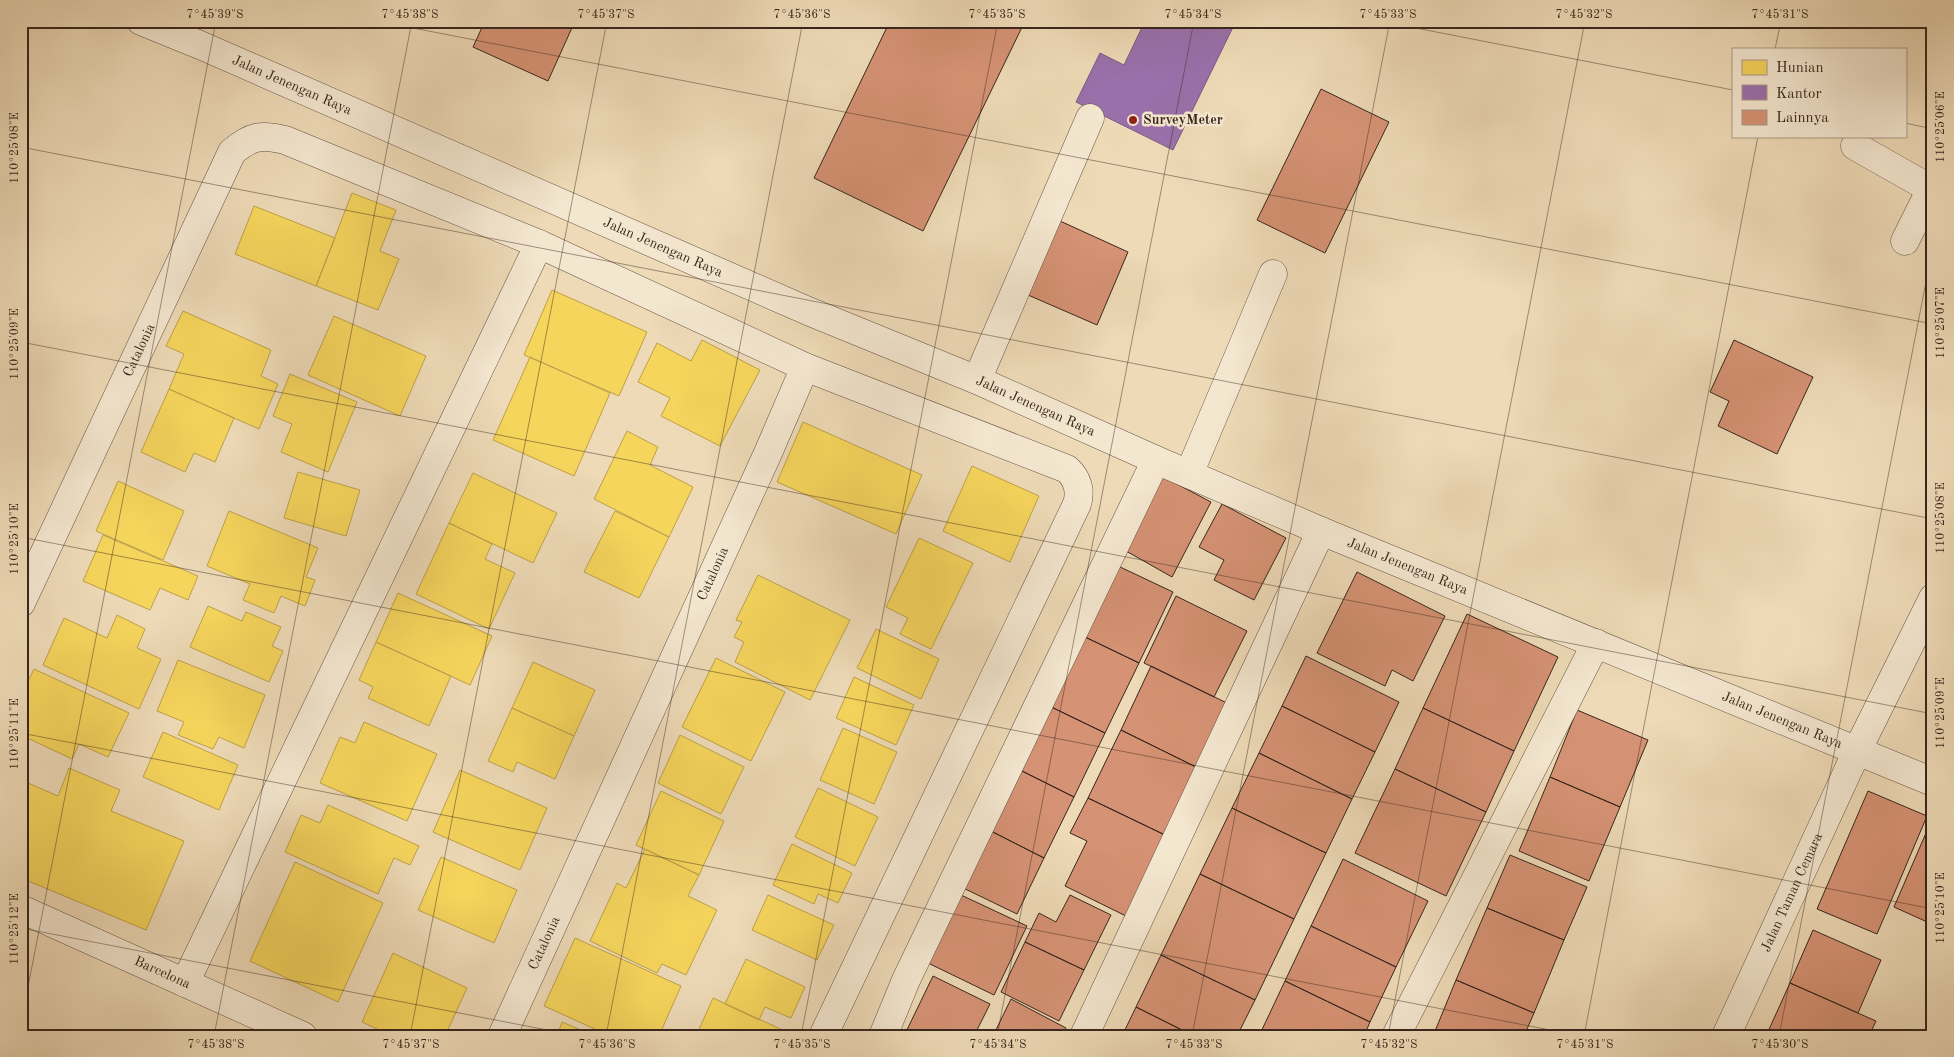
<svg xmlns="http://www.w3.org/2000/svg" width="1954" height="1057" font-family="'Old Standard TT',serif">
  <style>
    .homes { fill: #f6d55c; stroke: #bda049 }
    .offices { fill: #9970ab; stroke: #7c5a80 }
    .building { fill: #d59274; stroke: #38261d }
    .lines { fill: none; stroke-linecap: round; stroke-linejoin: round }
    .minor-casing { stroke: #665344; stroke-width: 29 }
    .minor { stroke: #f4e7d0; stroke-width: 28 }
    .ticks { fill: none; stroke: #38261d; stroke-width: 1; stroke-opacity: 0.45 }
    .poi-dot { fill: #8f2418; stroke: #f4e7d0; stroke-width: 2 }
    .labels { text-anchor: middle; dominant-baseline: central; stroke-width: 5; stroke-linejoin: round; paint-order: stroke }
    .street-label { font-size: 14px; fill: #38261d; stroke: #f4e7d0 }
    .poi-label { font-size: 14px; font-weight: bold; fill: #38261d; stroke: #f4e7d0; text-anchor: start }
    .neatline { fill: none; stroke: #38261d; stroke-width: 2 }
    .ticks-label { font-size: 12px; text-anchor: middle; fill: #38261d }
  </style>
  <rect width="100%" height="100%" fill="#eedab7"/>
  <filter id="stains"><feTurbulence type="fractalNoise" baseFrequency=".004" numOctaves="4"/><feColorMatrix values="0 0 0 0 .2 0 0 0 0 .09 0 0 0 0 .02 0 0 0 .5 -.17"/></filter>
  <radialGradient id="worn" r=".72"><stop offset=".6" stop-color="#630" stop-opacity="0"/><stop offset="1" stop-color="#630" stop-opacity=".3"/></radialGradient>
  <path class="homes" d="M352,193L396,210L380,251L399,259L378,310L316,286Z
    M254,206L335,238L316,286L235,254Z
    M552,290L647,332L619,396L524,355Z
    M183,311L271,350L261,376L278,384L259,429L169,389L184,354L166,346Z
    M334,316L426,356L400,416L308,375Z
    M702,340L760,370L720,446L661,416L670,398L638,382L657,343L691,361Z
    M530,357L610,393L574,476L493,440Z
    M290,374L357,402L328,472L281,452L292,424L273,416Z
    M169,389L234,418L215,462L194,453L185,472L141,452Z
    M803,422L922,475L896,534L777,482Z
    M627,431L658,447L650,465L693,487L669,537L594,499Z
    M972,466L1039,496L1010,562L943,531Z
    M298,472L360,490L346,536L284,518Z
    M473,473L557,513L533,563L449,523Z
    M118,481L184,511L163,560L96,531Z
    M229,511L318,548L306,577L315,580L305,606L281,596L274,613L243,600L250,584L207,566Z
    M615,511L669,537L639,598L584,572Z
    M449,523L492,544L485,559L515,573L489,629L416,594Z
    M103,535L198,576L188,600L160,588L150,610L83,581Z
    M919,538L973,563L931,649L900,634L908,618L886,607Z
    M758,575L850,620L810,700L735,662L744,642L734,637L742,622L736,620Z
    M398,593L492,636L470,685L376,642Z
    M208,606L242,621L246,612L281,627L272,646L283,651L269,682L190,647Z
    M117,615L145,629L137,648L161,659L139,709L43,665L64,618L107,638Z
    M876,629L939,659L921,699L857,668Z
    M376,642L451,676L429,726L368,698L373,687L359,680Z
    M716,658L785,692L751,761L682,727Z
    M178,660L265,695L244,748L219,737L213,749L178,735L184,722L157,711Z
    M533,662L595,690L574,736L512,708Z
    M34,669L129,713L108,757L79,744L72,759L21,735V696Z
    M854,677L914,705L896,745L836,718Z
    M512,708L574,736L555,779L517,762L513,772L488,761Z
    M364,722L437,754L407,821L320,783L340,737L355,743Z
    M843,728L897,752L874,804L820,780Z
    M163,732L238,765L219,810L143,777Z
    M680,735L744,767L721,814L658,783Z
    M69,768L120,790L111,811L184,841L146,930L21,878V780L58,796Z
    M460,770L547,808L520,870L433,832Z
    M818,788L878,817L855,866L795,837Z
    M661,791L724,821L699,875L636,845Z
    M328,805L419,846L410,865L394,858L378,894L285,852L301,815L320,823Z
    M792,844L852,873L838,903L818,894L814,904L773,885Z
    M645,849L699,875L688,896L717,910L686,975L662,964L657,973L590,941L617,883L626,888Z
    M441,857L517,890L494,943L418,910Z
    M295,862L383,903L338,1002L250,961Z
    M768,895L834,925L817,960L752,930Z
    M575,938L681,986L659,1036H610L544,1006Z
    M393,953L467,988L445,1036H392L362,1022Z
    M746,959L805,987L791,1018L765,1007L759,1020L725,1004Z
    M713,998L787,1032L785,1036H696Z
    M562,1022L595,1036H557Z"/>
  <path class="offices" d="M1145,21H1236L1173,150L1076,102L1100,53L1124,65Z"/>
  <path class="building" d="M485,21H575L548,81L473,47Z
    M890,21H1025L923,231L814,178Z
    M1321,89L1389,122L1325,253L1257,220Z
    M1060,221L1128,252L1097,325L1028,295Z
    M1734,340L1813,377L1777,454L1718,426L1729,401L1710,392Z
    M1158,474L1211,502L1172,577L1119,547Z
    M1222,504L1286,538L1254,600L1214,580L1224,560L1199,547Z
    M1118,566L1173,592L1139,663L1083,636Z
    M1357,572L1445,616L1413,681L1392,670L1385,686L1317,653Z
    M1176,596L1247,631L1214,697L1144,663Z
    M1467,614L1558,657L1514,751L1423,708Z
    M1077,633L1139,663L1105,733L1043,703Z
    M1306,656L1399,702L1375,752L1282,706Z
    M1151,666L1229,704L1198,768L1121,730Z
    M1043,703L1105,733L1074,797L1012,766Z
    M1282,706L1375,752L1352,799L1259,753Z
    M1423,708L1514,751L1486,812L1395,769Z
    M1577,710L1648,740L1620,807L1550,777Z
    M1121,730L1198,768L1165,835L1088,798Z
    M1259,753L1352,799L1326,853L1232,808Z
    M1012,766L1074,797L1044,858L983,827Z
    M1395,769L1486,812L1446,896L1355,853Z
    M1550,777L1620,807L1589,881L1519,851Z
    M1868,791L1927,816L1877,934L1817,909Z
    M1088,798L1165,835L1126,916L1065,886L1087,841L1070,833Z
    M1232,808L1326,853L1294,919L1200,874Z
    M983,827L1044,858L1017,914L955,884Z
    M1926,833L1933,836V903L1925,921L1894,907Z
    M1510,855L1587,887L1564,940L1487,908Z
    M1343,859L1428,901L1396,967L1311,926Z
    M1200,874L1294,919L1255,1000L1161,955Z
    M961,895L1027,926L994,995L928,963Z
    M1070,895L1111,915L1084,970L1025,942L1039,913L1056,922Z
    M1487,908L1564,940L1534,1013L1456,980Z
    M1311,926L1396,967L1370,1022L1285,981Z
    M1813,930L1881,960L1858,1013L1790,983Z
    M1025,942L1084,970L1059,1021L1001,992Z
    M1161,955L1255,1000L1237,1036H1194L1136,1007Z
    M933,976L990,1004L974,1036H904Z
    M1456,980L1534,1013L1524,1036H1433Z
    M1285,981L1370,1022L1364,1036H1259Z
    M1790,983L1876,1021L1869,1036H1766Z
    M1011,999L1066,1028L1062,1036H993Z
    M1136,1007L1194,1036H1122Z"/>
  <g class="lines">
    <g class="minor-casing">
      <g id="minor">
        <path id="s1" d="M141,21L200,45L808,311L977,380L1156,460L1321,531L1933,782"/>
        <path d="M1855,146L1931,189"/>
        <path d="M1905,241L1933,185"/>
        <path d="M977,380L1090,118"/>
        <path d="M1189,474L1273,274"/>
        <path id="s2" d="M21,603L232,152C251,136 261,134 285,140L539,244L805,367L1067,469C1078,479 1081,491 1077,504L823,1036"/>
        <path id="s3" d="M21,909L303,1036"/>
        <path d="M185,983L539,244"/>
        <path id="s4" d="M502,1036L768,453L805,367"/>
        <path d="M883,1036L906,980L1156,460"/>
        <path d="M1084,1036L1321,531"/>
        <path d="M1396,1036L1596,643"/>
        <path id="s5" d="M1726,1036L1857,751L1933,598"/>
      </g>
    </g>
    <use href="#minor" class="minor"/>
  </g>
  <path class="ticks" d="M377,21L1933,324M1380,21L1733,90M1775,49L1781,21M1905,123L1933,129M21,147L1933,519M21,342L1933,714M21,537L1933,909M21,733L1581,1036M21,928L578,1036M21,1023L216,21M214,1036L412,21M410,1036L607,21M606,1036L803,21M801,1036L998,21M997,1036L1194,21M1192,1036L1390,21M1388,1036L1585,21M1584,1036L1758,136M1779,1036L1933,246"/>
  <circle class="poi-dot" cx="1133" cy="120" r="5"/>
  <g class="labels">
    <g class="street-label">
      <text stroke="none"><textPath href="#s1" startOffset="164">Jalan Jenengan Raya</textPath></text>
      <text stroke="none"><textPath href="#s1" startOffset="569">Jalan Jenengan Raya</textPath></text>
      <text stroke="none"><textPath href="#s2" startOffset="279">Catalonia</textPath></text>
      <text stroke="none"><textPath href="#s1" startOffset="974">Jalan Jenengan Raya</textPath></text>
      <text stroke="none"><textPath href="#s1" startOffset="1379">Jalan Jenengan Raya</textPath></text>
      <text stroke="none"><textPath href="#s4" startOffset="508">Catalonia</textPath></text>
      <text stroke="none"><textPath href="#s1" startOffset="1784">Jalan Jenengan Raya</textPath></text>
      <text stroke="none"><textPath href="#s5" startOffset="158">Jalan Taman Cemara</textPath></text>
      <text stroke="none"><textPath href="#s4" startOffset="102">Catalonia</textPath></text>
      <text stroke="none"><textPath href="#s3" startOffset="155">Barcelona</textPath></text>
    </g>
    <g class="poi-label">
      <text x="1143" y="120">SurveyMeter</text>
    </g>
  </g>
  <rect width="1954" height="1057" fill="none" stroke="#eedab7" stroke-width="55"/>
  <rect x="1732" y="48" width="175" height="90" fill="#f4e7d0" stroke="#a99a88"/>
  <rect x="1742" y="60" width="25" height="15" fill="#f6d55c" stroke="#a99a88"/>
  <text x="1776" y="72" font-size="15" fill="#38261d">Hunian</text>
  <rect x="1742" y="85" width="25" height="15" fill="#9970ab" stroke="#a99a88"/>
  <text x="1776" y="98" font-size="15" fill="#38261d">Kantor</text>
  <rect x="1742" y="110" width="25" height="15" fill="#d59274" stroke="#a99a88"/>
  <text x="1776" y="122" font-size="15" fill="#38261d">Lainnya</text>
  <rect x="28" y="28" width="1898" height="1002" class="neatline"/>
  <g class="ticks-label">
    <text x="215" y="18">7°45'39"S</text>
    <text x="410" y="18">7°45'38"S</text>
    <text x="606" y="18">7°45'37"S</text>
    <text x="802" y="18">7°45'36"S</text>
    <text x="997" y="18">7°45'35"S</text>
    <text x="1193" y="18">7°45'34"S</text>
    <text x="1388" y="18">7°45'33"S</text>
    <text x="1584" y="18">7°45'32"S</text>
    <text x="1780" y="18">7°45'31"S</text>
    <text transform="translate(1940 127) rotate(-90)" y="4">110°25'06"E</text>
    <text transform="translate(14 148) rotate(-90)" y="4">110°25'08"E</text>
    <text transform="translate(1940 323) rotate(-90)" y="4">110°25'07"E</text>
    <text transform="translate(14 344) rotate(-90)" y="4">110°25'09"E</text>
    <text transform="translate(1940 518) rotate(-90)" y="4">110°25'08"E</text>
    <text transform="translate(14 539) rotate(-90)" y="4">110°25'10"E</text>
    <text transform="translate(1940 713) rotate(-90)" y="4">110°25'09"E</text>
    <text transform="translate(14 734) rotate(-90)" y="4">110°25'11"E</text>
    <text transform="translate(1940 908) rotate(-90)" y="4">110°25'10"E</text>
    <text transform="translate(14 929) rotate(-90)" y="4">110°25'12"E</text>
    <text x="216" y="1048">7°45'38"S</text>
    <text x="411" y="1048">7°45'37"S</text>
    <text x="607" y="1048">7°45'36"S</text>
    <text x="802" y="1048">7°45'35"S</text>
    <text x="998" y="1048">7°45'34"S</text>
    <text x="1194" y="1048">7°45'33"S</text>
    <text x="1389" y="1048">7°45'32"S</text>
    <text x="1585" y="1048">7°45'31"S</text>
    <text x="1780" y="1048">7°45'30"S</text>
  </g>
  <rect width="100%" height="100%" filter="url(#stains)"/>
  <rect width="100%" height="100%" fill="url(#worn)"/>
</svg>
